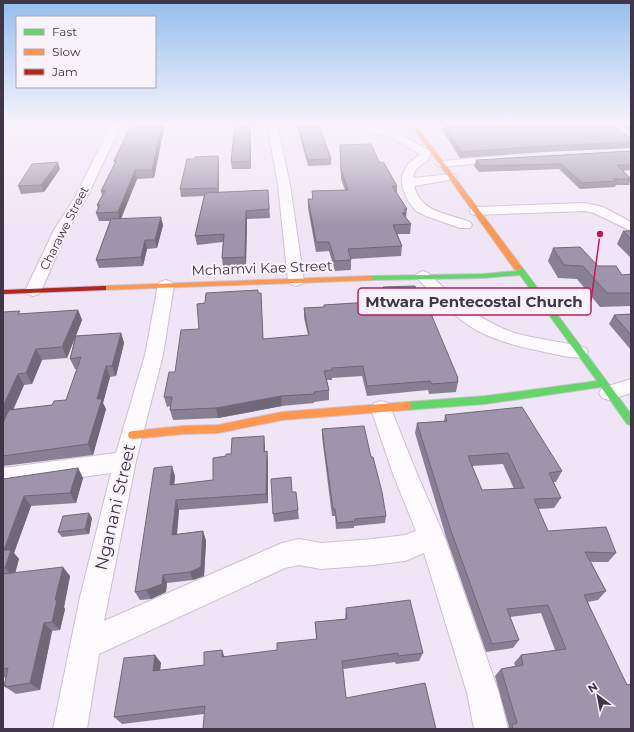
<svg xmlns="http://www.w3.org/2000/svg" width="634" height="732" font-family="Montserrat,sans-serif">
  <style>
    .lines { fill: none; stroke-linecap: round; stroke-linejoin: round }
    .street-casing { stroke: #ccc0d2; stroke-width: 2 }
    .fast-casing { stroke: #ccc0d2; stroke-width: 2 }
    .slow-casing { stroke: #ccc0d2; stroke-width: 2 }
    .jam-casing { stroke: #ccc0d2; stroke-width: 2 }
    .street { fill: #fdfbfe; fill-rule: evenodd }
    .fast { fill: #63d668; fill-rule: evenodd }
    .slow { fill: #ff974d; fill-rule: evenodd }
    .jam { fill: #b3261e; fill-rule: evenodd }
    .wall { fill: #887f94; fill-rule: evenodd }
    .shaded-wall { fill: #6f6878 }
    .building { fill: #9e94ac; stroke: #6f6878; fill-rule: evenodd }
    .labels { text-anchor: middle; dominant-baseline: central; stroke-width: 4; stroke-linejoin: round; paint-order: stroke }
    .far-street-label { font-size: 12px; fill: #413548; stroke: #f8f2fb }
    .street-label { font-size: 14px; fill: #413548; stroke: #f8f2fb }
    .near-street-label { font-size: 17px; fill: #413548; stroke: #f8f2fb }
    .leader { fill: none; stroke: #c2185b; stroke-width: 1.5 }
    .callout-dot { fill: #c2185b; stroke: #f8f2fb; stroke-width: 1.5 }
    .callout { fill: #f8f2fb; stroke: #c2185b; stroke-width: 1.5 }
    .callout-label { font-size: 15px; text-anchor: middle; font-weight: bold; fill: #413548 }
  </style>
  <rect width="100%" height="100%" fill="#f0e5f6"/>
  <g class="lines">
    <g class="street-casing">
      <path id="street" d="M112,123H122L87,197L68,230L41,291L39,294L33,296L27,294L25,291L54,230L75,197Z
        M267,123H277L290,185L304,281L302,284L296,286L290,284L288,281L278,185Z
        M369,126L396,132L430,151L431,153C429,165 415,163 413,178L451,174L455,175L457,177L455,179L414,186C421,213 447,213 470,222L472,225L470,228H460L426,216L416,211L408,201L402,186V176L408,164L420,154L389,136L366,131L364,129Z
        M501,156L506,159L505,161L441,167L436,164L441,161Z
        M585,203L603,207L631,222V231L594,213L585,211L476,215L471,214L470,211L471,208L476,207Z
        M423,271L428,273C456,300 484,325 522,335C543,340 565,342 586,348L588,352L586,356C574,360 561,355 549,353C525,348 498,342 476,330C454,317 435,297 418,279L415,276L418,273Z
        M166,280L172,282L174,285L163,355L136,461L104,621L282,543L299,539L321,543L373,539L405,535L416,531L393,474L371,409L374,403L381,401L388,403L391,409L417,474L445,538L499,693L508,729H474L467,693L424,553L405,561L373,565L321,569L299,565L285,568L99,654L87,729H53L80,597L111,473L3,488V468L116,453L145,355L158,285L160,282Z
        M631,379V393L609,400L602,398L599,393L602,388Z"/>
    </g>
    <g class="fast-casing">
      <path id="fast" d="M515,266H521L525,271L631,414V425L627,424L601,387L485,404L407,410L404,409L402,406L404,403L407,402L485,396L597,381L520,275L483,278L370,280L366,278L370,276L483,274L517,271L514,268Z"/>
    </g>
    <g class="slow-casing">
      <path id="slow" d="M410,123H414L521,266V270H515Z
        M370,276L374,278L373,280L103,290L99,288L103,286Z
        M407,402L410,403L412,406L410,409L407,410L282,420L218,433L183,434L133,439L129,438L128,435L129,432L133,431L183,426L218,425L282,412Z"/>
    </g>
    <g class="jam-casing">
      <path id="jam" d="M103,286H106V290L3,294V290Z"/>
    </g>
    <use href="#street" class="street"/>
    <use href="#fast" class="fast"/>
    <use href="#slow" class="slow"/>
    <use href="#jam" class="jam"/>
  </g>
  <path class="wall" d="M165,123L154,178L137,179L121,219L163,225L157,248L147,249L143,266L99,268L96,260L111,221H99L96,213L98,209L97,205L102,195L101,191L115,164L114,161Z
    M235,123H250L251,169H232L231,162Z
    M296,123H318L331,159V165L308,166Z
    M440,123H610L629,137H631V148L545,152L460,158L443,131L444,126Z
    M618,123H631V133Z
    M340,145L379,162L397,186V193L407,209L406,218L411,224L410,234H397L402,246L401,256L351,259V270L335,271L329,251L316,252L308,208V199H312V191L345,190L341,179Z
    M631,151V170L623,171L631,178L629,185H616L615,187L580,189L559,169L479,172L474,166L476,160Z
    M218,156L219,163V192L268,190L270,218L247,219L246,265L223,267L222,258L223,242L197,245L195,236L204,196L181,197L180,189Z
    M60,169L44,192L21,194L18,186Z
    M623,231H631V258L617,244Z
    M553,248L622,275L631,274V304L630,306L600,307L577,279L558,278L548,261Z
    M383,287L418,295L458,378V382L456,392L429,394L428,390L367,396L362,376L332,378V380H327L329,390V400L314,402V403L282,406L218,418L173,420L170,410V406L167,407L164,397L175,372L199,329L205,303L258,293L261,302L263,339L308,335L304,318V308L324,307V305L383,301L382,296Z
    M78,310L82,320L76,336L121,333L124,343L116,376L110,377L103,403L106,409L93,455L3,466V312L22,314ZM75,337L70,359L75,369H77L66,400L52,405L13,409L24,385L32,384L42,360L67,358Z
    M631,314V350L609,324L614,315Z
    M445,415L562,471L556,482H553L561,498L554,508L538,509L548,531L616,553L608,562H591L606,591L598,600L588,602L631,729H507L509,727L495,676L501,669L515,666L514,663L521,655L555,650L541,613L510,617L519,640L513,648L486,652L446,537L415,433L417,423L444,421ZM503,464L514,489L482,490L472,466Z
    M322,429L371,457L386,516L385,523L354,526V528L336,529L335,516H332L322,437Z
    M265,446V452L267,451L268,461V503L179,510L177,534L203,531L206,541L204,576L193,580L167,583L166,592L151,599L140,600L135,592L175,476L174,485L213,480L226,456L231,454Z
    M78,468L83,478L76,503L31,506L14,553L19,559L15,573L70,576L64,607L65,609L60,630L52,631L40,690L16,694L4,686L6,677L3,678V479Z
    M292,492L298,510L299,519L274,522L273,514Z
    M92,518L89,534L62,537L58,532Z
    M346,608L423,653L419,661L396,664L395,662L343,669L346,698L436,729L204,714L122,724L114,717L155,655L161,663L160,670L204,665L222,650L224,657L277,650L316,639L315,622L345,619Z"/>
  <path class="shaded-wall" d="M6,123H11L3,132V126Z
    M162,123H165L154,178L152,170Z
    M250,123L251,169L250,161Z
    M218,156L219,163V195L218,188Z
    M58,162L60,169L44,192L41,185Z
    M135,170L137,179L120,221L118,212Z
    M246,211L247,219L246,265L245,257Z
    M406,212L405,222L402,213Z
    M161,217L163,225L157,248L155,240Z
    M145,240L147,249L143,266L141,257Z
    M261,293V302L263,348V339Z
    M78,310L82,320L67,358L62,347Z
    M121,333L124,343L116,376L112,366Z
    M36,349L42,360L32,384L26,373Z
    M106,366L110,377L103,403L106,409L93,455L88,444L97,399Z
    M18,374L24,385L4,431L3,429V406Z
    M281,396L282,406L218,418L216,408Z
    M264,436L265,446V462L264,452Z
    M267,451L268,461V503L266,494Z
    M172,466L175,476L173,495L170,485Z
    M78,468L83,478L76,503L70,493Z
    M24,496L31,506L14,553L19,559L14,577L5,568L4,550Z
    M176,500L179,510L176,544L172,535Z
    M89,513L92,518L89,534L85,529Z
    M203,531L206,541L204,576L193,580L190,572Z
    M63,567L70,576L64,607L65,609L60,630L52,622L55,600Z
    M163,575L167,583L166,592L151,599L146,590Z
    M44,623L52,631L40,690L30,683Z
    M222,650L225,659L222,657Z
    M155,655L161,663L159,678L153,671Z"/>
  <path class="building" d="M132,123H162L152,170H135L118,212L96,213L100,205H97L105,191H101L116,161H114Z
    M235,123H250V161L231,162Z
    M297,123H318L331,159L308,160Z
    M449,123H610L629,137H631V142L547,146L461,152L444,126H453Z
    M627,123H631V126Z
    M371,144L379,162L384,163L397,186H392L407,209H404L406,212L402,213L411,224L393,225L402,246L348,249L351,260L335,261L329,242H316L308,199H313L312,191L348,190L341,170L340,145Z
    M631,151V165H617L631,179H614L617,181L582,183L561,164L481,166L476,160Z
    M218,156V188L180,189L187,159H195V157Z
    M58,162L41,185L18,186L32,164Z
    M268,190L269,209L246,211L245,257L222,258L224,234L195,236L205,193Z
    M161,217L155,240H145L141,257L96,260L111,219Z
    M623,231H631V239Z
    M580,247L598,266H616L622,275L631,274V293H607L583,266L564,265L553,248Z
    M415,286L418,295H423L458,378H457L458,382L432,384L430,381L367,386L363,366L332,368V370L324,371L329,390L314,392V394L281,396L216,408L170,410L172,397H164L169,372H175L181,330L199,329L197,304L205,303L206,293L258,290V293H261L263,339L309,335L304,308L324,307V305L386,301L383,287Z
    M78,310L62,347L36,349L26,373L18,374L3,406V312L20,311L18,314Z
    M631,314V335L614,315Z
    M121,333L112,366H106L97,399H102L88,444L3,456V423L9,410L52,405L54,401L66,400L81,357L70,359L76,336Z
    M522,407L562,471L549,473L561,498L534,499L548,531L606,527L616,553L585,552L606,591L584,595L627,685L631,684V729H513L512,725L517,723L501,669L523,665L521,655L566,649L548,605L507,609L519,640L492,644L450,528L417,423L447,421L445,415ZM508,453L524,488L482,490L468,456Z
    M364,426L371,457H373L382,492L386,516L355,519V521L337,523L335,509H333L322,429Z
    M264,436V452L267,451L266,494L176,500L172,535L203,531L201,567L190,572L163,575L162,584L146,590L135,592L154,468L172,466L170,485L213,480V458L226,456V454H231L232,438Z
    M78,468L70,493L24,496L4,550H11L5,568H3V479Z
    M291,477L292,492H296L298,510L273,514L271,479Z
    M89,513L85,529L58,532L63,516Z
    M63,567L55,600H57L52,622L44,623L30,683L5,687L6,685L4,686L8,668L3,669V574Z
    M410,600L423,653L398,656V653L342,661L346,698L425,683L436,729H203L205,706L114,717L124,658L155,655L153,671L204,665V652L222,650V657L277,650V643L317,639L315,622L347,619L346,608Z"/>
  <linearGradient id="sky" x2="0" y2="1"><stop stop-color="#94bfee"/><stop offset="0.55" stop-color="#f8f3fb"/><stop offset="1" stop-color="#f8f3fb" stop-opacity="0"/></linearGradient>
  <rect width="634" height="225" fill="url(#sky)"/>
  <g class="labels">
    <g class="far-street-label">
      <text transform="translate(64 228) rotate(-63)">Charawe Street</text>
    </g>
    <g class="street-label">
      <text transform="translate(262 268) rotate(-2)">Mchamvi Kae Street</text>
    </g>
    <g class="near-street-label">
      <text transform="translate(115 507) rotate(-77)">Nganani Street</text>
    </g>
  </g>
  <path class="leader" d="M600 234L591 301"/>
  <circle class="callout-dot" cx="600" cy="234" r="4"/>
  <rect class="callout" x="358" y="288" width="233" height="27" rx="4"/>
  <g class="callout-label">
    <text x="474" y="307">Mtwara Pentecostal Church</text>
  </g>
  <rect width="634" height="732" fill="none" stroke="#413548" stroke-width="8"/>
  <rect x="16" y="16" width="140" height="72" fill="#f8f2fb" stroke="#afa6b3"/>
  <rect x="24" y="29" width="20" height="6" fill="#63d668" stroke="#afa6b3"/>
  <text x="52" y="36" font-size="12" fill="#413548">Fast</text>
  <rect x="24" y="49" width="20" height="6" fill="#ff974d" stroke="#afa6b3"/>
  <text x="52" y="56" font-size="12" fill="#413548">Slow</text>
  <rect x="24" y="69" width="20" height="6" fill="#b3261e" stroke="#afa6b3"/>
  <text x="52" y="76" font-size="12" fill="#413548">Jam</text>
  <g transform="translate(598 696) rotate(328)" stroke="#f8f2fb" stroke-width="3" paint-order="stroke">
  <path d="M0-3L7 15L0 10L-7 15Z" fill="#413548"/>
  <text y="-6" font-size="11" font-weight="bold" text-anchor="middle" fill="#413548">N</text>
  </g>
</svg>
